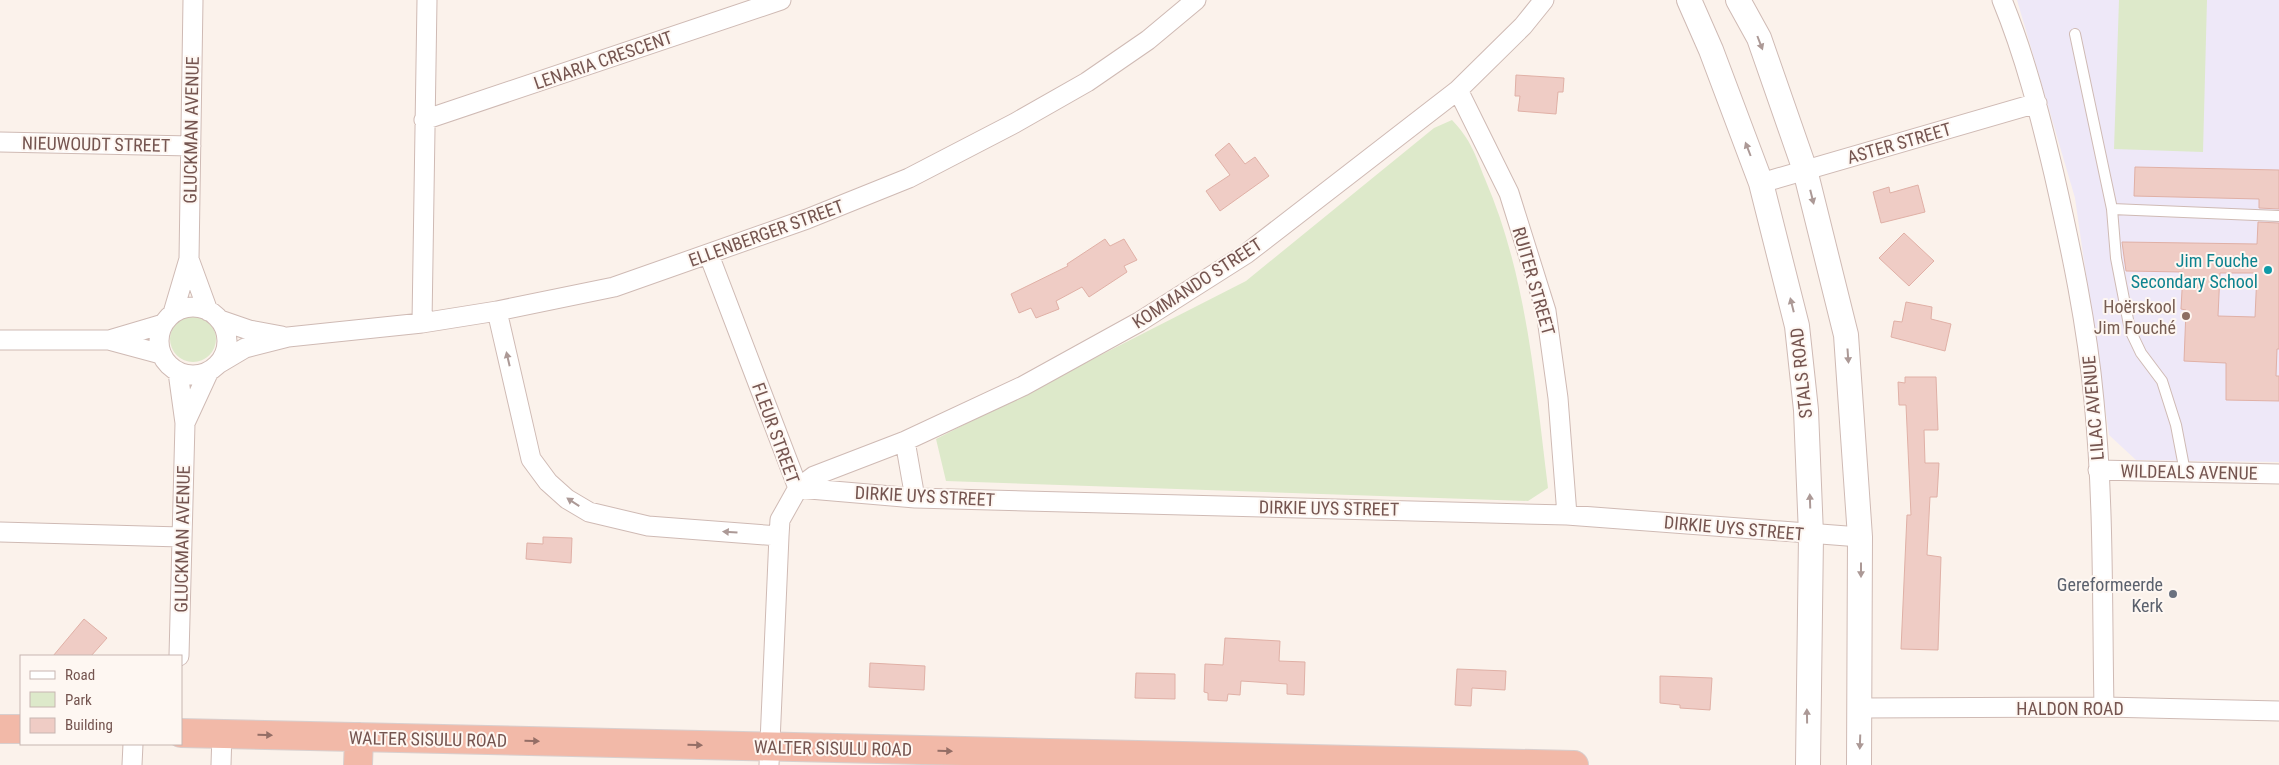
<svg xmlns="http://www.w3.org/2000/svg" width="2279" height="765" font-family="'Roboto Condensed',sans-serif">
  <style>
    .education { fill: #eee8f8 }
    .green { fill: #dde9ca }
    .building { fill: #efccc5; stroke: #e0b0a6; fill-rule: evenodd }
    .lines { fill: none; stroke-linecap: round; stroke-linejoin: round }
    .service-casing { stroke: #cfbab4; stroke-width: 12 }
    .minor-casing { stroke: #cfbab4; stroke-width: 21 }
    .tertiary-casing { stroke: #cfbab4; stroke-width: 26 }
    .trunk-casing { stroke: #d8cfce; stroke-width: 30 }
    .service { stroke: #fff; stroke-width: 10 }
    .minor { stroke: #fff; stroke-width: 19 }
    .tertiary { stroke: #fff; stroke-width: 24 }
    .trunk { stroke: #f2b9a8; stroke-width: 28 }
    .oneway { fill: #ac9996 }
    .oneway2 { fill: #946e66 }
    .culture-dot { fill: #0f9aa8; stroke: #fef7f2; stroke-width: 2 }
    .education-dot { fill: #8d6e63; stroke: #fef7f2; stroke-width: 2 }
    .worship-dot { fill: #6b7280; stroke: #fef7f2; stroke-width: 2 }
    .labels { text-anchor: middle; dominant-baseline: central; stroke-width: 4; stroke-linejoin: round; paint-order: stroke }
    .street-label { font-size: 18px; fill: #755550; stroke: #fef7f2 }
    .culture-label { font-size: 18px; fill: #0d838f; stroke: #fef7f2; text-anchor: end }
    .education-label { font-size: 18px; fill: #785e54; stroke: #fef7f2; text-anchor: end }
    .worship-label { font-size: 18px; fill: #5b616d; stroke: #fef7f2; text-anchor: end }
  </style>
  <rect width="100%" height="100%" fill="#fbf2eb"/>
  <path class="education" d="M2017,0H2279V462L2136,460L2109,435L2075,198Z"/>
  <path class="green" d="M2119,0H2207L2203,152L2114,149Z
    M1452,120C1471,140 1475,154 1485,179C1527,276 1535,384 1548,488L1528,501L946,481L936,439L1246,281L1434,128Z
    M170 339a23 23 0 1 1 46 0a23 23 0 1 1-46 0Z"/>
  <path class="building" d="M1516,75L1564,78L1563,92H1558L1556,114L1518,111L1520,96H1515Z
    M1229,143L1245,164L1255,157L1269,176L1220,211L1206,191L1230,175L1215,155Z
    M2135,167L2279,170V209L2259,208V199L2134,196Z
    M1918,185L1925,212L1881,223L1873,192L1889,187L1890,193Z
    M2258,222L2279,223V349H2277L2276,376H2279V401L2226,400V363L2184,361L2186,310L2181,309L2183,272L2126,271L2122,242L2257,244ZM2220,273H2257L2255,317L2218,316Z
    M1904,233L1934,261L1909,286L1879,258Z
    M1105,239L1110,246L1124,239L1137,260L1124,266L1127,272L1089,297L1082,287L1056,301L1059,309L1036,318L1031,308L1019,313L1011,294L1068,266L1067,264Z
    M1906,302L1932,307L1931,319L1951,324L1945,351L1891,337L1894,321L1902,322Z
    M1905,377H1936L1938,430H1924L1925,463H1939L1937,497H1930L1927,555L1941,557L1938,650L1901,649L1907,515H1911L1906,405H1899L1898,382L1905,383Z
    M543,537L572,538L571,563L526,559L527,543L543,544Z
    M84,619L107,638L91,656H53Z
    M1225,638L1280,641L1279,661L1305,662L1304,695L1287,694V684L1241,681L1240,695L1228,694L1227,701L1208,700V693L1204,692L1205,664L1223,665Z
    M870,663L925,666L924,690L869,687Z
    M1457,669L1506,671L1505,690L1472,688L1471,706L1455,705Z
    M1136,673L1175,674V699L1135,698Z
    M1660,676L1712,678L1710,710L1680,708V705L1660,703Z"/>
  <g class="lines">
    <g class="service-casing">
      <path id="service" d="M2075,34L2112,209L2116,258L2130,330L2141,353L2162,381L2176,425L2185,472
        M2112,209L2279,216"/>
    </g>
    <g class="minor-casing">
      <path id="minor" d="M2002,0C2025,56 2040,115 2054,174C2071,249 2087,324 2094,401C2104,502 2102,605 2104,707
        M1458,90L1509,193L1546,311L1558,398L1567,515
        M424,120L781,0
        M0,142L191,146
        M1761,183L2037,103
        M709,255L798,488
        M189,259L208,311
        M159 341a34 34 0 1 1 68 0a34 34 0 1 1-68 0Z
        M497,311L531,459L548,482L567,499L589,512L648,526L779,536
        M173,313L189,259L193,0
        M220,320L249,330L282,336
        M422,323L427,0
        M0,340H109L161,354
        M109,340L163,324
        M218,364L245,348L288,337L422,323L497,311L614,287L807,219L909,178L1015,123L1087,82L1148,40L1196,0
        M178,372L185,423L179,656
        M185,423L209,371
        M905,441L915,498
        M2098,470L2279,474
        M798,488L915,498L1567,515L1860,537
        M0,532L181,537
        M1861,708L2104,707L2279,711
        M132,765L133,744
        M221,765L222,734
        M769,765L779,536L780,520L798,488L814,476L905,441L1023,386L1139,322L1246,254L1458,90L1523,26L1544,0"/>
    </g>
    <g class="tertiary-casing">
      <path id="tertiary" d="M1689,0L1711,50L1761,183L1797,326L1806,410L1811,535L1808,765
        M1738,0L1759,38L1805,170L1846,335L1860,537L1859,765"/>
    </g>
    <g class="trunk-casing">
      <path id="trunk" d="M0,729H21
        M181,733L1574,765
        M358,765L359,737"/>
    </g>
    <use href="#service" class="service"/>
    <use href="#minor" class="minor"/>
    <use href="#tertiary" class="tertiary"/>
    <use href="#trunk" class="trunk"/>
  </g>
  <defs><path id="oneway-solid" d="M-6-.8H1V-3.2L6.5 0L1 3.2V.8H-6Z" transform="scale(1.25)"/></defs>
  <g class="oneway">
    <use href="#oneway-solid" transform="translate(1760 43) rotate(69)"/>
    <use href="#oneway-solid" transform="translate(1748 149) rotate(-111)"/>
    <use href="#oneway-solid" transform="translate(1812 197) rotate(76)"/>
    <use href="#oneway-solid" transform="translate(1792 305) rotate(-104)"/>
    <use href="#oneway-solid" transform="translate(1848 356) rotate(86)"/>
    <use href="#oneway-solid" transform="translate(508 359) rotate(-103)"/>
    <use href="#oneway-solid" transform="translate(1810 501) rotate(-92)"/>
    <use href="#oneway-solid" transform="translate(573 502) rotate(-147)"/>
    <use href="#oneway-solid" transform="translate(730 532) rotate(-176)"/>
    <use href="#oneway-solid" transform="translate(1861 570) rotate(90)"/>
    <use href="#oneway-solid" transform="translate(1807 716) rotate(-91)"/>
    <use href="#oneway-solid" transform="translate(1860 742) rotate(92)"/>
  </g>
  <g class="oneway2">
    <use href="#oneway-solid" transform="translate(265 735) rotate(1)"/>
    <use href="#oneway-solid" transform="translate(532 741) rotate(1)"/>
    <use href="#oneway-solid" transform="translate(695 745) rotate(1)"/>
    <use href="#oneway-solid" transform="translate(945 751) rotate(1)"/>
  </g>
  <circle class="culture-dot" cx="2268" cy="270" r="5"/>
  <circle class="education-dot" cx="2186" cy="316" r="5"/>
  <circle class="worship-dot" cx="2173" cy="594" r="5"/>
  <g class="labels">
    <g class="street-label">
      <text transform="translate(603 60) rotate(-19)">LENARIA CRESCENT</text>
      <text transform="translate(191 130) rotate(-89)">GLUCKMAN AVENUE</text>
      <text transform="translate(1899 143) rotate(-16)">ASTER STREET</text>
      <text transform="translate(96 144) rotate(1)">NIEUWOUDT STREET</text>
      <text transform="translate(766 233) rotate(-20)">ELLENBERGER STREET</text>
      <text transform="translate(1534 281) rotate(74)">RUITER STREET</text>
      <text transform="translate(1197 283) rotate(-33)">KOMMANDO STREET</text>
      <text transform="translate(1801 373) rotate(-96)">STALS ROAD</text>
      <text transform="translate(2093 408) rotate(-95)">LILAC AVENUE</text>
      <text transform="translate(776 433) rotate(70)">FLEUR STREET</text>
      <text transform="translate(2189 472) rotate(1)">WILDEALS AVENUE</text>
      <text transform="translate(925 496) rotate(3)">DIRKIE UYS STREET</text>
      <text transform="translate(1329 508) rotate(1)">DIRKIE UYS STREET</text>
      <text transform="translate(1734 528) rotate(5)">DIRKIE UYS STREET</text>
      <text transform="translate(182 539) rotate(-89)">GLUCKMAN AVENUE</text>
      <text x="2070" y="708">HALDON ROAD</text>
      <text transform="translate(428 739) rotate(1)">WALTER SISULU ROAD</text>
      <text transform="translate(833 748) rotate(1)">WALTER SISULU ROAD</text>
    </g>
    <g class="culture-label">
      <text x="2258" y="260">Jim Fouche<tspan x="2258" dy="21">Secondary School</tspan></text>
    </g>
    <g class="education-label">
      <text x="2176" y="306">Hoërskool<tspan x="2176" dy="21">Jim Fouché</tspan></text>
    </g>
    <g class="worship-label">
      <text x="2163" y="584">Gereformeerde<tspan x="2163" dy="21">Kerk</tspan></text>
    </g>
  </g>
  <rect x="20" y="655" width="162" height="90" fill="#fef7f2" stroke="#c7b6b1"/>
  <rect x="30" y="671" width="25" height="8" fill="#ffffff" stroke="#c7b6b1"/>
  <text x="65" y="680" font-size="15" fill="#755550">Road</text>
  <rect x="30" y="692" width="25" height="15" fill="#dde9ca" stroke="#c7b6b1"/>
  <text x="65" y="705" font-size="15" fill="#755550">Park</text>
  <rect x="30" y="718" width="25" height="15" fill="#efccc5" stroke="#c7b6b1"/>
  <text x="65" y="730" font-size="15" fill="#755550">Building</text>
</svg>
